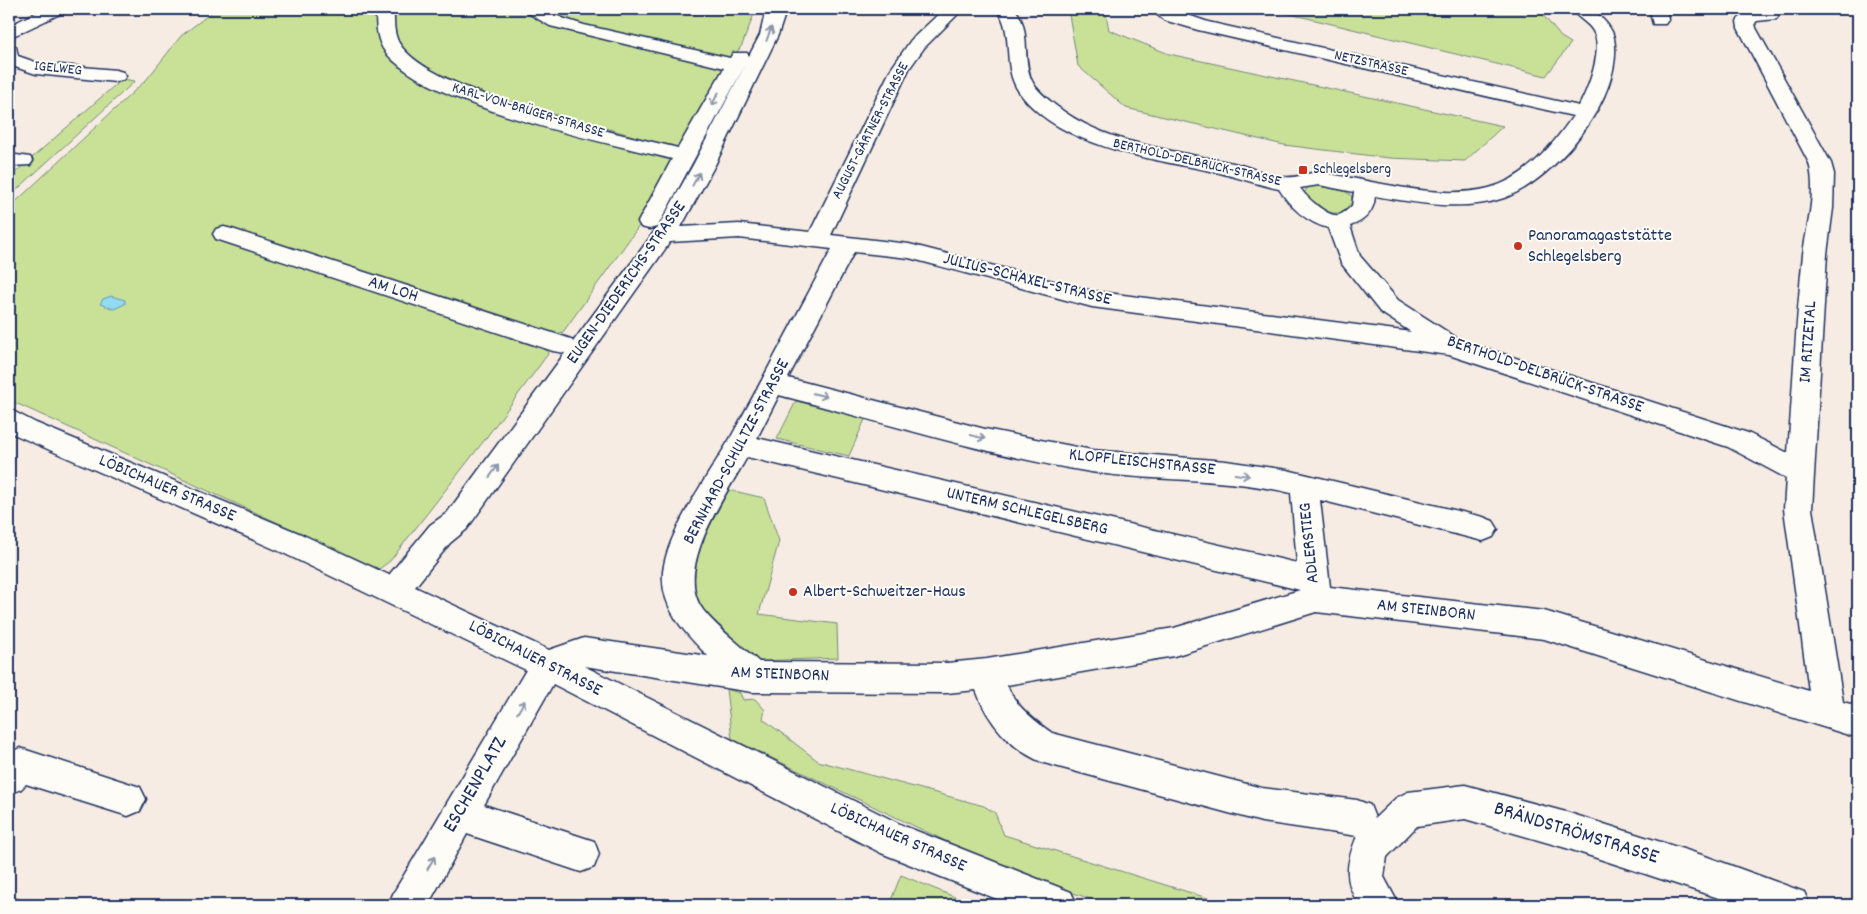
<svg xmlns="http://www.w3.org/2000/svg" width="1867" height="914" font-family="Dekko,sans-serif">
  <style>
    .green { fill: #c9e197; stroke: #72887a }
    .water { fill: #91dcf1; stroke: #6297b6 }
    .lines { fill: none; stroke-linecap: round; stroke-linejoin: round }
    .minor-casing { stroke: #1b2f5e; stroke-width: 3 }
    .minor { fill: #fdfcf7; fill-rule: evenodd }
    .tram { stroke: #1b2f5e; stroke-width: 1 }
    .oneway { stroke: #8c96aa }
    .poi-dot { fill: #c8321e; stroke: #fdfcf7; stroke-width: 2 }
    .labels { text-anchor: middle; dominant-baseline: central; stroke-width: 4; stroke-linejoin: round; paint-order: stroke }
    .far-street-label { font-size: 15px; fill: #1b2f5e; stroke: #fdfcf7 }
    .far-poi-label { font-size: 15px; fill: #1b2f5e; stroke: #fdfcf7; text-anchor: start }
    .poi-label { font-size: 18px; fill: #1b2f5e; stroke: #fdfcf7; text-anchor: start }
    .street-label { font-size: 18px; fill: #1b2f5e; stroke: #fdfcf7 }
    .near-street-label { font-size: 21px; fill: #1b2f5e; stroke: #fdfcf7 }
  </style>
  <rect width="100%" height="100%" fill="#f7ece3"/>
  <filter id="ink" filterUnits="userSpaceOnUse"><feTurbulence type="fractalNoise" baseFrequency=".02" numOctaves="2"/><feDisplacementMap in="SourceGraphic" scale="10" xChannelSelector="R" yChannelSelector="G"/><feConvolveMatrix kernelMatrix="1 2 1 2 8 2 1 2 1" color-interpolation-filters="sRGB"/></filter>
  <g filter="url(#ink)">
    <path class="green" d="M216,9H381L379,18L381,37L438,86L670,155L675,162L644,219L563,332L551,336L545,345L548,354L483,442L390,561L379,569L9,400V208L147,79L181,36Z
      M392,9H527L538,18L720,66L725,72L684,144L674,147C638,137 601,127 564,117C521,105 375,74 392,9Z
      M541,9H756L742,45L733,58L725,60L577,25L554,17Z
      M1068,9H1105L1109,30L1169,54L1503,126L1465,161L1389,158L1284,145L1126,108L1078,66Z
      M1270,9H1538L1561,37L1571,43L1546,76Z
      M122,79L135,81L9,197V178Z
      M1314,185L1344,191L1351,195L1353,202L1347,207L1348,210L1340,213H1323L1304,193L1308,187Z
      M796,401L866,417L849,456L777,439Z
      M725,489L764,498L779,541L759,614L837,624L838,658L759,661L695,608L689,569Z
      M726,689L740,693L743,700L755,699L765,710L763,719L818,761L984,806L995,813L1004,835L1230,905H1107L998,866L732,739Z
      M901,875L974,905H889Z"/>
    <path class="water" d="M111,296L125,300V304L114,309L100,304L103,299Z"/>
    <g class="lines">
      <g class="minor-casing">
        <path id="minor" d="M43,9H65L62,13L9,38V26Z
          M376,9H394C394,20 393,36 401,46C437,95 616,133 678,148L724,68L550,26L528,13L525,9H546L562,18L584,25L730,58L733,53H747L749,56L760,35L766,9H784V17L778,35L715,165L681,227L739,224L810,232L891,69L911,40L944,9H963L924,48L909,69L831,235L909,244L1092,291L1411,332L1380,312L1341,263L1328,228C1306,222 1291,208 1279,189C1259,185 1240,178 1220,173C1157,159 1060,149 1019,92C1001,66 1015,35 997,9H1015C1032,31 1021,57 1032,81C1036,90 1048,99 1055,105C1105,145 1173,150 1233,163C1250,167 1267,175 1284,177C1297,179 1308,171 1321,173C1373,180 1437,201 1489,188C1525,179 1553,145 1573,116L1198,30L1164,20L1150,9H1171L1208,22L1579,106C1588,89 1604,49 1593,31C1588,22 1577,18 1571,9H1591C1600,16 1612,26 1614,38C1625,96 1555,180 1504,198C1463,212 1416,203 1375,196C1374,212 1365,221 1350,226L1360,256L1398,300L1460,340L1748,433L1788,453C1793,387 1796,320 1803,254C1807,224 1817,193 1809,163L1738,28L1737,21C1746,8 1763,9 1777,9L1779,15L1776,19L1757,21L1755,23L1756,28L1831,163L1834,174L1833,208L1827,254L1812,509L1843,702L1858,706V738L1544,639L1316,612L1174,656L1007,685C1015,706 1034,720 1052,733L1262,788L1357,800L1370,805L1375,818L1396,798L1408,792L1465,785L1566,812L1705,856L1804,892L1810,905H1740L1566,848L1465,819L1417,826L1387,857L1384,877L1399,905H1359C1343,880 1346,863 1357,836L1262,822L1044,763C1011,750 988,723 976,690L947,693L752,692L584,666L904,826L1071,892L1077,905H1012L881,853L553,684L484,805L594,841L599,854L594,867L581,872L467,834L428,905H388L394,892L526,670L281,552L9,432V409L36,423L301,534L389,575L430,525L447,513L565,353L553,351L216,239L213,234L216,229L224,227L232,229L571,339L573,342L660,224L693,165L745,65L660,222L657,227L649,229L641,227L638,222L672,159C600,141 433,108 386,53C376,41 376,24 376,9ZM1319,185L1354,192L1352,206C1348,209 1344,213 1339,215C1328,218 1306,197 1300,188ZM739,238L832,249C798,312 765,375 731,437C710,473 667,531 663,572C660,608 685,633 708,656L584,638L549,650L415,587L450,543L467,529L670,242ZM854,252L909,258L1092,307L1449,355L1728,447L1786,478L1784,509L1809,691L1544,611L1330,587L1320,500L1483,541L1493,537L1498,529L1493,521L1483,517L1287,470L1226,461L1092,450L985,429L788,378ZM779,395C882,422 986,455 1091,472C1157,482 1225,477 1291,493L1297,563L757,438ZM747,457L1300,590L1174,628L987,659L947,663L759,662C742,646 717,628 703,610C672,569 727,494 747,457Z
          M1649,9H1667L1668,20L1665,24H1653Z
          M9,46L16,47L18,56L38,63L116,70L123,72L126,76L123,80L116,82L36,74L9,65Z
          M9,154L30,157L33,161L30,165L9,166Z
          M20,748L140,787L146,799L140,811L128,816L26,784L21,789L9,794V753Z"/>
      </g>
      <use href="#minor" class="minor"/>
      <path class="tram" d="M9,896L40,905"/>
    </g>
    <defs><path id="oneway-shaft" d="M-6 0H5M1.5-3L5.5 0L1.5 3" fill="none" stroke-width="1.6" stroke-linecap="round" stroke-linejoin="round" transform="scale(1.25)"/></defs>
    <g class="oneway">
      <use href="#oneway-shaft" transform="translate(769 34) rotate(-69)"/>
      <use href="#oneway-shaft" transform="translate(715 99) rotate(119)"/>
      <use href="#oneway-shaft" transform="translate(696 179) rotate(-62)"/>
      <use href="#oneway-shaft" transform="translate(820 395) rotate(14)"/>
      <use href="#oneway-shaft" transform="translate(978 437) rotate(15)"/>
      <use href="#oneway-shaft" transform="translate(494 471) rotate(-54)"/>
      <use href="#oneway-shaft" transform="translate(1242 475) rotate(8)"/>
      <use href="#oneway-shaft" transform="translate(521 707) rotate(-60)"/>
      <use href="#oneway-shaft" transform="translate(431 863) rotate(-60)"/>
    </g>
  </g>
  <g class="poi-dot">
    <rect x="1298" y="165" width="10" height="10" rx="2.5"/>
    <circle cx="1518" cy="246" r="5"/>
    <circle cx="793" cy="592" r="5"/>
  </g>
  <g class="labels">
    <g class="far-street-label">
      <text transform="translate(1371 64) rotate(13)">NETZSTRASSE</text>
      <text transform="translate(58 69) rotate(6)">IGELWEG</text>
      <text transform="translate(528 111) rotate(17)">KARL-VON-BRÜGER-STRASSE</text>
      <text transform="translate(871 131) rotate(-63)">AUGUST-GÄRTNER-STRASSE</text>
      <text transform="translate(1197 163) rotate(13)">BERTHOLD-DELBRÜCK-STRASSE</text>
    </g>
    <g class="far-poi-label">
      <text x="1313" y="170">Schlegelsberg</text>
    </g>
    <g class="poi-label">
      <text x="1528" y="236">Panoramagaststätte<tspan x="1528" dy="21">Schlegelsberg</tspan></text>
      <text x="803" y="592">Albert-Schweitzer-Haus</text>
    </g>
    <g class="street-label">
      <text transform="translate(1027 280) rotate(14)">JULIUS-SCHAXEL-STRASSE</text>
      <text transform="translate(627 283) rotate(-55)">EUGEN-DIEDERICHS-STRASSE</text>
      <text transform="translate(393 290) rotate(18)">AM LOH</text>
      <text transform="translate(1809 342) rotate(-86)">IM RITZETAL</text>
      <text transform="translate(1545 375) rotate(19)">BERTHOLD-DELBRÜCK-STRASSE</text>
      <text transform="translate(737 452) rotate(-62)">BERNHARD-SCHULTZE-STRASSE</text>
      <text transform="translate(1142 463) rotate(6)">KLOPFLEISCHSTRASSE</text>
      <text transform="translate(167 489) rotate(23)">LÖBICHAUER STRASSE</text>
      <text transform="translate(1027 512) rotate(13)">UNTERM SCHLEGELSBERG</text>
      <text transform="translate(1310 543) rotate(-96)">ADLERSTIEG</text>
      <text transform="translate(1426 611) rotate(6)">AM STEINBORN</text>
      <text transform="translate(535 659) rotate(27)">LÖBICHAUER STRASSE</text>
      <text transform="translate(780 675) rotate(2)">AM STEINBORN</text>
      <text transform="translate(898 838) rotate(24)">LÖBICHAUER STRASSE</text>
    </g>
    <g class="near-street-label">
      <text transform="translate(476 785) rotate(-60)">ESCHENPLATZ</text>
      <text transform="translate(1576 834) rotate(17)">BRÄNDSTRÖMSTRASSE</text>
    </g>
  </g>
  <rect width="1867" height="914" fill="none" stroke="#fdfcf7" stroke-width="30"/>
  <rect x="15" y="15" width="1837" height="884" fill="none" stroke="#1b2f5e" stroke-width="2" filter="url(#ink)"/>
</svg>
